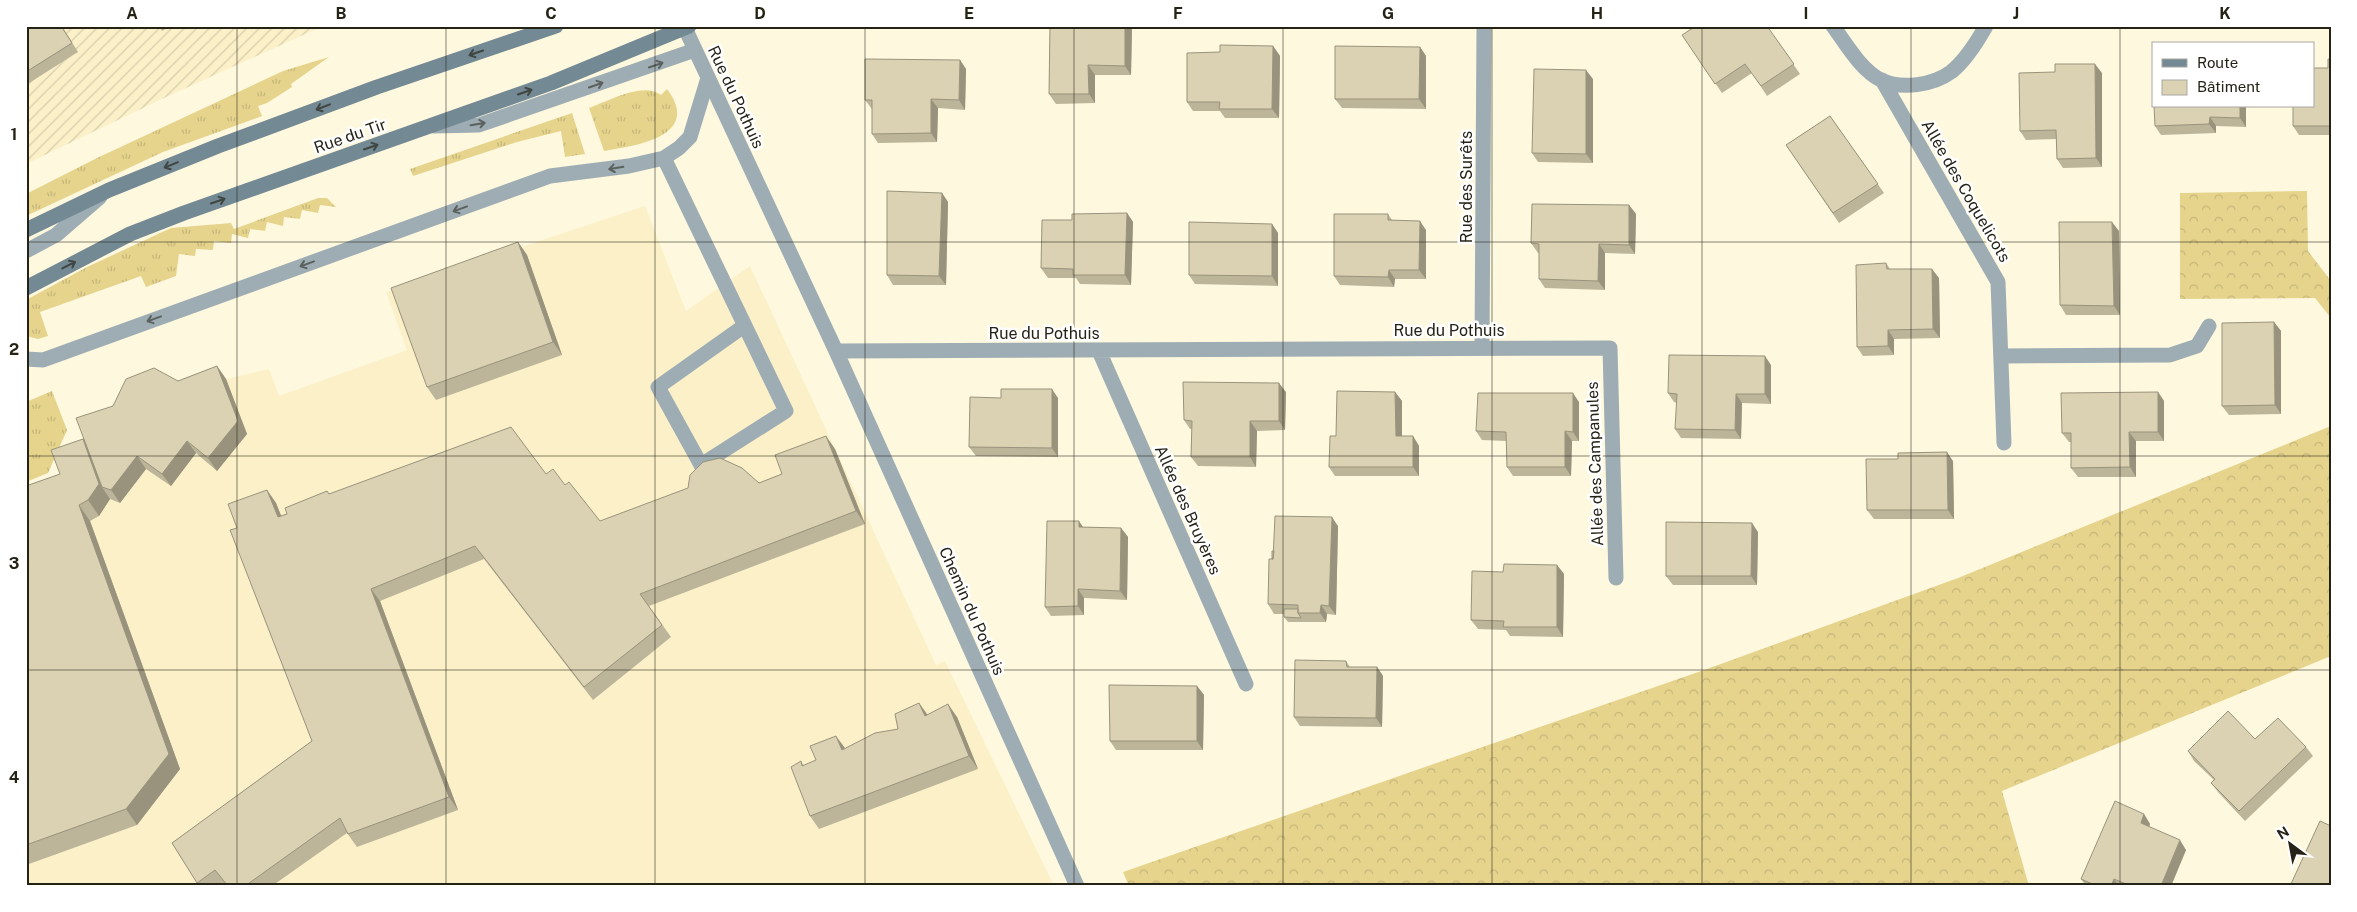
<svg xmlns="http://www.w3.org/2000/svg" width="2357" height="912" font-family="'Public Sans',sans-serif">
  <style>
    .built { fill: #fbf0c8 }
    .industrial { fill: url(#industrial-furrows) }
    .grass { fill: url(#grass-tufts) }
    .forest { fill: url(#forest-crowns) }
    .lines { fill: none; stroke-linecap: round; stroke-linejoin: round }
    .service { stroke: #9eadb4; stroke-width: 15 }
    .minor { stroke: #9eadb4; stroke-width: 15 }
    .secondary { stroke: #738993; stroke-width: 15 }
    .wall { fill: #bcb59a }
    .shaded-wall { fill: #99937d }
    .building { fill: #dbd2b3; stroke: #99937d }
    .oneway { stroke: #404642 }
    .oneway2 { stroke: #5b615d }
    .grid { fill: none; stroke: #252216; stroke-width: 1; stroke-opacity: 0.55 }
    .labels { text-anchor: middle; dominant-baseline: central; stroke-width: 5; stroke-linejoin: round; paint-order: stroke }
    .street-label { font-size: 16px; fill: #252216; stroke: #fff }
    .neatline { fill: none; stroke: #252216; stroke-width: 2 }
    .grid-label { font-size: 16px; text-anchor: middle; font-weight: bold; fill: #252216 }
  </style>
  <defs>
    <pattern id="industrial-furrows" width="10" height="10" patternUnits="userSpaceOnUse" patternTransform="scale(1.25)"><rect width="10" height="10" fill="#fbf0c8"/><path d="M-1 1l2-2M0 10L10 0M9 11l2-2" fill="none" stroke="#d7ceab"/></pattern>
    <pattern id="grass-tufts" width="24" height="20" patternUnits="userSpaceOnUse" patternTransform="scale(1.25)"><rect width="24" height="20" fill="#e6d48d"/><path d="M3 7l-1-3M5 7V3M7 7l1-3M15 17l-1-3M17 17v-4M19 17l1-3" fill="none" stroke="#c5b679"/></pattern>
    <pattern id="forest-crowns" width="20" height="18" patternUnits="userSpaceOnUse" patternTransform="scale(1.25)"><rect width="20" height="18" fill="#e6d48d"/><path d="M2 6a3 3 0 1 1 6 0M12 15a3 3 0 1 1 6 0" fill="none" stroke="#c5b679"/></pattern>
  </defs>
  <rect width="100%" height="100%" fill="#fef8de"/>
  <path class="built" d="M645,206L686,311L750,266L936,665L945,661L1054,886H26V506L187,394L226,379L269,369L279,396L407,350L386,292Z"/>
  <path class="industrial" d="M26,26H323L164,98L26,164Z"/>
  <path class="grass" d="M329,57L291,84L292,87L267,103L258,106L262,116L163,152L26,216L28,193L97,158L283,71Z
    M667,89C703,137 634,146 604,151L589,108C608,101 644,81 661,95Z
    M572,113L585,154L565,157L561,131L517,142L413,176L410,169Z
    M318,198H327L336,207L320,205L318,213L302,210L300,219L284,217L283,226L267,222L265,231L250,229L248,238L232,234L231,243L214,241L213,250L196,249L195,256L179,254L176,276L146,287L141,276L40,312L48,336L38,339L26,336V300L87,267L171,228L231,223L234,229Z
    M52,391L67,430L48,473L26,482V402Z"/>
  <path class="forest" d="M2307,191L2308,251L2331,281V318L2315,298L2180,299V193Z
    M2331,426V656L2002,791L2029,886H1129L1123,872L1707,669L1958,578Z"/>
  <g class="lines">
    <path class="service" d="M664,158L786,411L701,465L658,387L744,326
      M26,251L56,235L100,197
      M26,359L43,360L550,176L629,166L664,158L679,148L690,137L708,78"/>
    <path class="minor" d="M684,26L836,351L1077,886
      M1833,26C1846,44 1861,70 1881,80C1902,90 1933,85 1951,72C1965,61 1977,42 1986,26
      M1882,80L1998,282L2004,443
      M434,126L479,125L695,50
      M1482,347L1484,26
      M836,351L1610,348L1616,578
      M1099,351L1246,684
      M2001,356L2170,355L2197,346L2209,326"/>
    <path class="secondary" d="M26,230L109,190L218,146L377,87L556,26
      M26,288L130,234L184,213L551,83L689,26"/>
  </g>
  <path class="wall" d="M26,26H62L78,52L26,85Z
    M159,26H171L162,31Z
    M1050,26H1132L1131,75H1095V103L1056,104L1049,94Z
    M1767,26L1800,74L1767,96L1752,73L1722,93L1682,35Z
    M1273,46L1280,56L1279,118H1225L1220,111H1193L1187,102L1220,52Z
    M1420,47L1426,56V109L1342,108L1335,99Z
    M2331,59V156L2330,155V135H2299L2293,126L2328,68Z
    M960,60L966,69L965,110L938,108L937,142L878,143L872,134V109L865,100Z
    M2102,73V167L2063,168L2057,159L2056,139L2026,140L2020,131Z
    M1593,79V163L1538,162L1532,153Z
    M2246,106V127L2216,126V133L2161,135L2155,126Z
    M1830,116L1884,193L1839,223L1786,145Z
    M942,193L948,202L946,285H893L887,275Z
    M1629,205L1636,214L1635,254L1605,253V290L1545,288L1539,279V253H1538L1531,243Z
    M1127,213L1133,222L1131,285L1080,284L1076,278H1048L1041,268L1072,220Z
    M1388,214L1392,220L1426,230V279H1395L1394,287L1340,285L1334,276Z
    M1272,224L1278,233V286L1195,284L1189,275Z
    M2119,231L2120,315H2066L2060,305Z
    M518,242L527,255L562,355L436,400L427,387Z
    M1886,263L1890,269L1939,278L1940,338L1894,339V355L1863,356L1857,347Z
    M2274,322L2281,331V414L2229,415L2222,406Z
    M1771,365V404L1742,403L1741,439L1681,438L1675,429L1677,403L1674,402L1668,393Z
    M217,366L226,379L247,434L217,471L196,453L171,486L146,469L120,503L110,499L99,516L90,521L180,769L137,825L29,864L26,859V486L60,474L83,439L113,406Z
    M1286,392L1285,430L1257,431L1256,467L1198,466L1191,457L1192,429H1190L1184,420Z
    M1395,392L1402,401V436H1413L1419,446V476H1335L1329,467L1336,436Z
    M2158,392L2164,401V441H2136V477H2078L2071,468V442H2069L2062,433Z
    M1001,398H1058V457L976,456L969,447Z
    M1579,402V441H1572L1571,476H1513L1507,467L1506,441L1482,440L1476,431Z
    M835,449L865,524L649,606L671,637L593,700L484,559L380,601L458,810L357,847L347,833L272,886H226L224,883L220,886H199L172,843L312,741L237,528L267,490L276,503L281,516L329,494L546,474L565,485L600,521L759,483L782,474Z
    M1898,459L1953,461L1954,519H1874L1867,510Z
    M1338,526L1336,615L1327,614L1326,622H1288L1284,617V614H1274L1268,604L1272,559L1274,551Z
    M1083,527L1121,528L1128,537L1127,600L1084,598V615L1051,616L1045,607Z
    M1758,532L1757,585H1673L1666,576Z
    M1557,565L1564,574L1563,637L1510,636L1506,630L1478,629L1471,620L1503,572Z
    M1346,661L1350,667H1377L1383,676L1382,727L1300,726L1294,717Z
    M1197,686L1204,695L1203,750H1116L1110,741Z
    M919,703L928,715L957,717L978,769L819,829L810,816L801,761L804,766L898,729Z
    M2255,739L2306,747L2313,756L2245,821L2218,792L2211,783L2214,780L2194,761L2188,751Z
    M2144,814L2150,824L2149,827L2186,850L2171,886H2086L2081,879Z"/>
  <path class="shaded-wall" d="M1125,26H1132L1131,75L1125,66Z
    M1273,46L1280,56L1279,118L1272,109Z
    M1420,47L1426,56V109L1419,99Z
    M960,60L966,69L965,110L959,100Z
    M2095,64L2102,73V167L2096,158Z
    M1088,65L1095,75V103L1089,94Z
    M1586,70L1593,79V163L1586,154Z
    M931,99L938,108L937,142L931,133Z
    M2240,106H2246V127L2240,118Z
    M2210,117L2216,126V133L2209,124Z
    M942,193L948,202L946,285L939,276Z
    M1629,205L1636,214L1635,254L1629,245Z
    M1127,213L1133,222L1131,285L1125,275Z
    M1420,221L1426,230V279L1419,270Z
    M2112,222L2119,231L2120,315L2114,306Z
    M1272,224L1278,233V286L1272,276Z
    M518,242L527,255L562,355L553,342Z
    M1599,244L1605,253V290L1598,281Z
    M1932,269L1939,278L1940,338L1933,329Z
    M1389,270L1395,279L1394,287L1388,277Z
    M2274,322L2281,331V414L2275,405Z
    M1888,330L1894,339V355L1888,346Z
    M1765,356L1771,365V404L1765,394Z
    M217,366L226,379L247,434L217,471L208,458Z
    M1279,383L1286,392L1285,430L1279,421Z
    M1052,389L1058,398V457L1052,448Z
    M1395,392L1402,401V445L1396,436Z
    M2158,392L2164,401V441L2158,432Z
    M1573,393L1579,402V441L1573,432Z
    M1736,394L1742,403L1741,439L1735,430Z
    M1250,421L1257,431L1256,467L1250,457Z
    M1565,431L1572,441L1571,476L1565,467Z
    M2129,432L2136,441V477L2130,467Z
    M826,436L835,449L865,524L856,511Z
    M1413,436L1419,446V476L1413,467Z
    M83,439L94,455L102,487L110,499L99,516L88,500Z
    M187,441L196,453L171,486L162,474Z
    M1947,452L1953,461L1954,519L1948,510Z
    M137,456L146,469L120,503L111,490Z
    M267,490L276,503L287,530L278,517Z
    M79,505L90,521L180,769L137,825L126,809Z
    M1332,517L1338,526L1336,615L1329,606Z
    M1079,521L1085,530L1079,527Z
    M1752,523L1758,532L1757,585L1751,576Z
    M1121,528L1128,537L1127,600L1120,591Z
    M1557,565L1564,574L1563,637L1557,627Z
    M371,589L380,601L458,810L449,797Z
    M1078,589L1084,598V615L1078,606Z
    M1321,605L1327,614L1326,622L1320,613Z
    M1377,667L1383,676L1382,727L1376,718Z
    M1197,686L1204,695L1203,750L1197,741Z
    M919,703L928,716H925Z
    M948,704L957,717L978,769L969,756Z
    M836,736L845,748L842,750Z
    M2144,814L2150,824L2147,832L2141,823Z
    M2180,840L2186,850L2171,886H2161Z
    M2114,879L2119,886H2111Z"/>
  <path class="building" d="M26,26H61L72,43L26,72Z
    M1050,26H1125V66L1088,65L1089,94H1049Z
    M1696,26H1767L1794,64L1761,86L1745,64L1715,84L1682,35Z
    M1220,45L1273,46L1272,109H1219L1220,102H1187V53L1220,52Z
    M1335,46L1420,47L1419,99H1335Z
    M865,59L960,60L959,100L931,99V133L872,134V100H865Z
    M2328,59H2331V155H2330V126H2293V106H2313V68H2328Z
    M2055,64H2095L2096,158L2057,159L2056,130L2020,131L2019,73L2055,72Z
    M1534,69L1586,70V154L1532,153Z
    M2154,106H2240V118L2210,117L2209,124L2155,126Z
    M1830,116L1878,184L1833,213L1786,145Z
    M887,191L942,193L939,276L887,275Z
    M1532,204L1629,205V245L1599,244L1598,281L1539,279V244L1531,243Z
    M1127,213L1125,275H1073V269L1041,268L1042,220H1072V214Z
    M1334,214H1388V220L1420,221L1419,270H1389L1388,277L1334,276Z
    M1189,222L1272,224V276L1189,275Z
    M2059,222H2112L2114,306L2060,305Z
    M518,242L553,342L427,387L391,288Z
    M1886,263L1887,269H1932L1933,329L1888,330V346L1857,347L1856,265Z
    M2274,322L2275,405L2222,406V323Z
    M1669,355L1765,356V394H1736L1735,430L1675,429L1677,394L1668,393Z
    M217,366L238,421L208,458L187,441L162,474L137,456L111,490L102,487L76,418L113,406L126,379L154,368L178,381Z
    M1183,382L1279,383V421H1250V457H1191L1192,421L1184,420Z
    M1001,389H1052V448L969,447L970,397L1001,398Z
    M1337,391L1395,392L1396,436H1413V467H1329L1330,436H1336Z
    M2158,392V432H2129L2130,467L2071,468V433H2062L2061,393Z
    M1478,393H1573V432L1565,431V467H1507L1506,432L1476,431Z
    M511,427L546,474L553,469L565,485L569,482L600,521L688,488L690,475L703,462L720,458L742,468L759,483L782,474L775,455L826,436L856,511L640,594L662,625L584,687L475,546L371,589L449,797L348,834L340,818L245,886H228L215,870L197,883L172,843L312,741L230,530L237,528L228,504L267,490L278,517L287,514L285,508L327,491L329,494Z
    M83,439L99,484L88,500L79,505L169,754L126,809L26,845V486L60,474L51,450Z
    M1947,452L1948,510H1867L1866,459H1898V453Z
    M1275,516L1332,517L1329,606L1321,605L1320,613H1298V605L1268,604L1269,559H1273Z
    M1047,521H1079V527L1121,528L1120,591L1078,589V606L1045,607Z
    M1666,522L1752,523L1751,576H1666Z
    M1272,551H1274L1273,559H1272Z
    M1504,564L1557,565V627H1503L1504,621L1471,620L1472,571L1503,572Z
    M1284,609H1298V613L1301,618L1284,617Z
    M1295,660L1346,661L1347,667H1377L1376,718L1294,717Z
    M1109,685L1197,686V741H1110Z
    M919,703L925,716L948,704L969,756L810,816L791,767L801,761L802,766L816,760L810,746L836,736L842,750L875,733L898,729L895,714Z
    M2228,711L2255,739L2278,718L2306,747L2239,811L2211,783L2215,779L2188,751Z
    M2115,801L2144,814L2141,823L2180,840L2161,886H2131L2114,879L2111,886H2097L2081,879Z
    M2320,821L2331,826V886H2290Z"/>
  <defs><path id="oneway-shaft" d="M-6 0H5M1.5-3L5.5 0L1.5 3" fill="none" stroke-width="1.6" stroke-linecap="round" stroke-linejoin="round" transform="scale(1.25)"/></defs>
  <g class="oneway">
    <use href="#oneway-shaft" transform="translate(476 53) rotate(161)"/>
    <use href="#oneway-shaft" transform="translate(525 92) rotate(-19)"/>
    <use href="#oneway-shaft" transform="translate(323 107) rotate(159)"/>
    <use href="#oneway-shaft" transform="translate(371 147) rotate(-19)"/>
    <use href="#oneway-shaft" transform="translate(171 165) rotate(158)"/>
    <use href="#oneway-shaft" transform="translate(218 201) rotate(-19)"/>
    <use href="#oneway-shaft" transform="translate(69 265) rotate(-27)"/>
  </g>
  <g class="oneway2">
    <use href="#oneway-shaft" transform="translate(656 65) rotate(-19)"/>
    <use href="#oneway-shaft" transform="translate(596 85) rotate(-19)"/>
    <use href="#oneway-shaft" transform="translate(478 124) rotate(-10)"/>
    <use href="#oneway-shaft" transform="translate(616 168) rotate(171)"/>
    <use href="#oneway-shaft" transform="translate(460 209) rotate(160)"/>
    <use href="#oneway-shaft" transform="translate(307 264) rotate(160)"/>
    <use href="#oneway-shaft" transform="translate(154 319) rotate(160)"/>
  </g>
  <path class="grid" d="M237,26V886M446,26V886M655,26V886M865,26V886M1074,26V886M1283,26V886M1492,26V886M1702,26V886M1911,26V886M2120,26V886M26,242H2331M26,456H2331M26,670H2331"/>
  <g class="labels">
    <g class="street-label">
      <text transform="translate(736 97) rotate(65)">Rue du Pothuis</text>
      <text transform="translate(350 136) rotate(-19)">Rue du Tir</text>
      <text transform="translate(1466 187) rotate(-90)">Rue des Surêts</text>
      <text transform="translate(1966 191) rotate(60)">Allée des Coquelicots</text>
      <text x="1449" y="330">Rue du Pothuis</text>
      <text x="1044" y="333">Rue du Pothuis</text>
      <text transform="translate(1595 464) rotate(-92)">Allée des Campanules</text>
      <text transform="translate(1188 510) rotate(66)">Allée des Bruyères</text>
      <text transform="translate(972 611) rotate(66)">Chemin du Pothuis</text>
    </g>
  </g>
  <rect width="2357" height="912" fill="none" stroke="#ffffff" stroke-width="55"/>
  <rect x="2152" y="42" width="162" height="65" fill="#ffffff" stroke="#a8a7a2"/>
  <rect x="2162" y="59" width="25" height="8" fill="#738993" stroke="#a8a7a2"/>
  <text x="2197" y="68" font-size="15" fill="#252216">Route</text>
  <rect x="2162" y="80" width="25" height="15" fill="#dbd2b3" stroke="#a8a7a2"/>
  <text x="2197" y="92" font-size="15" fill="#252216">Bâtiment</text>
  <g transform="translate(2290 844) rotate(328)" stroke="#ffffff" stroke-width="4" paint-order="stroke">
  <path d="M0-4L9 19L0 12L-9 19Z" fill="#252216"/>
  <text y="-8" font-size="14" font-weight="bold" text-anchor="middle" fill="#252216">N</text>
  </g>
  <rect x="28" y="28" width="2302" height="856" class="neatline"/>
  <g class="grid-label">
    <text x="132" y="19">A</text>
    <text x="341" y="19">B</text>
    <text x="551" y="19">C</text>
    <text x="760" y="19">D</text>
    <text x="969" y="19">E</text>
    <text x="1178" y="19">F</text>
    <text x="1388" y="19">G</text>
    <text x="1597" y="19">H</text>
    <text x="1806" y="19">I</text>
    <text x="2016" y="19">J</text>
    <text x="2225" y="19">K</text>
    <text x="14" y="140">1</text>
    <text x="14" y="355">2</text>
    <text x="14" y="569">3</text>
    <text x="14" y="783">4</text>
  </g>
</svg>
